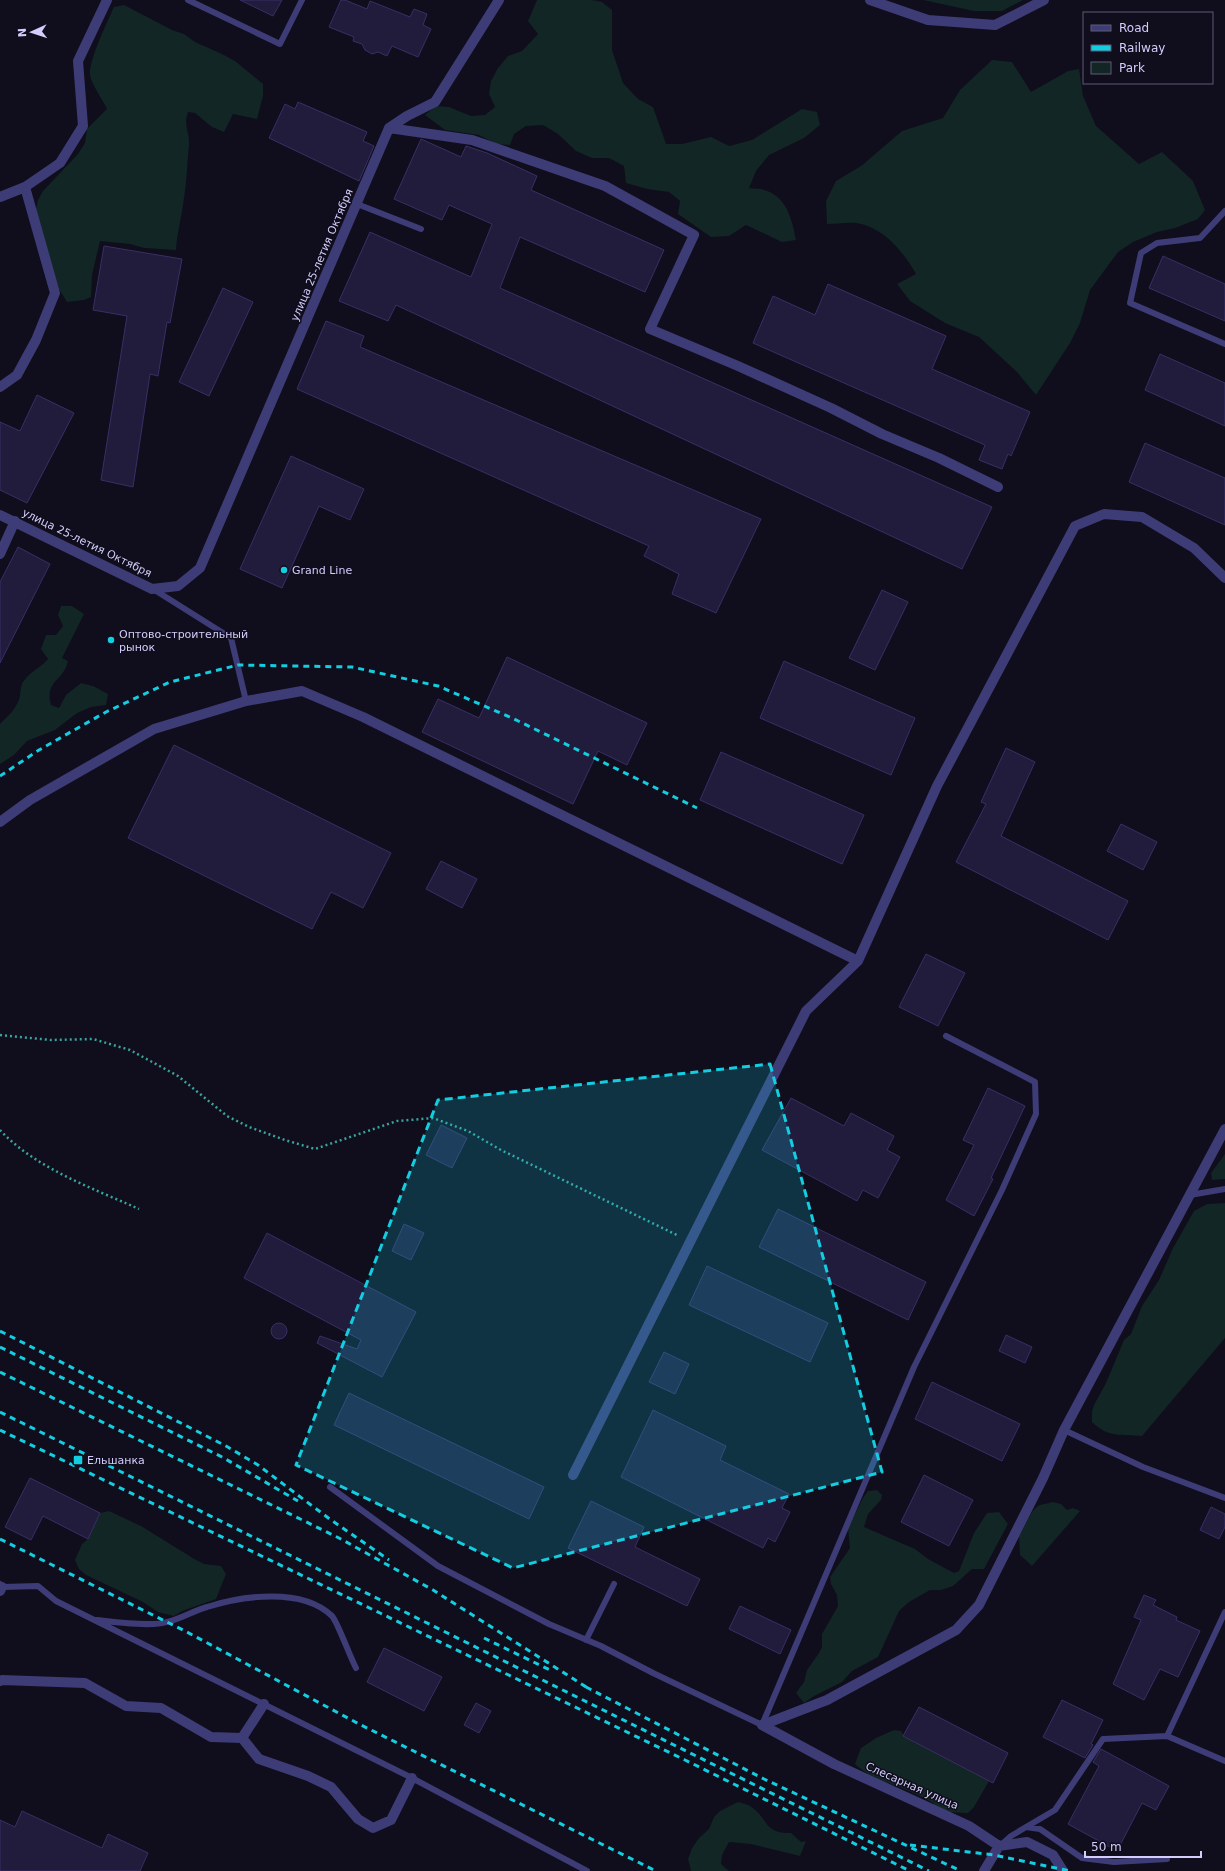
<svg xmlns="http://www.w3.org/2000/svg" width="1225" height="1871" font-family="'DejaVu Sans',sans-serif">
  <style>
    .green { fill: #112625 }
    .building { fill: #211b3c; stroke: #392f66 }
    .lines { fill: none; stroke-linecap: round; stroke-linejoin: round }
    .path { stroke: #37a59d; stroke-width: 2.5; stroke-dasharray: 2 3; stroke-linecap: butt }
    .service { stroke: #3e3c77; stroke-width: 6 }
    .minor { stroke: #3e3c77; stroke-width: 10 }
    .rail { stroke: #13cee0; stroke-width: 3; stroke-dasharray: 6 5; stroke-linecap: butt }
    .marked { fill: #13cee0; fill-opacity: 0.2; stroke: #13cee0; stroke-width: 3; stroke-dasharray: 8 5; stroke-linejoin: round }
    .poi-dot { fill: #13cee0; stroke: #100d1c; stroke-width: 1.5 }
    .labels { text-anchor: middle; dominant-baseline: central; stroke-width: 3; stroke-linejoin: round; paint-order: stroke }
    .street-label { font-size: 11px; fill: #d2cdfb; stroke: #100d1c }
    .poi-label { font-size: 11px; fill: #d2cdfb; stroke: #100d1c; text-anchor: start }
  </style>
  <rect width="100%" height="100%" fill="#100d1c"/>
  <path class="green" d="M537,0H592L602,2L612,10V50L623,83L638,99L653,107L666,144H682L711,137L729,146L752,140L802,109L817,112L820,125L804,138L769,155L756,171L749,188C753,189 760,188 764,190C787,196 792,220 796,240L782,242L746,225L729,236L711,237L678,214L680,201L669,192L647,189L626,183L624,166L609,158H592L576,151L558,134L543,125L526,126L514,134L510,145L496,144L479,135L445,130L425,115L436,106L449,107L471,116L485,115L495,107L489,94L491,81L498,68L508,56L522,51L538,34L528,21Z
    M923,0H1023L1002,11H974Z
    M124,5L172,30L184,34L195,42L222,54L235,61L263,84V96L257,119L233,114L224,132L212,127L195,113L188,112C183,127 190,131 189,145C187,163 187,181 184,198C182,216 177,232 176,250L144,248L130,244L100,241L92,275L91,297L84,300L67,302L59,289L35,214L38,200L43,191L78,154L85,143L87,129L107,109C103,100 91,84 90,75C88,62 108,20 114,7Z
    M992,60L1012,62L1031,92L1068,71L1079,69L1083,96L1096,126L1139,164L1162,152L1193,181L1205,210L1198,219L1175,228L1157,232L1133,242L1118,252L1090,290L1080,323L1070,343L1036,395L1017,372L979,337L945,323L910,301L897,284L916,274C903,251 883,227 856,223C847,222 836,224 827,224L826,201L836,181L861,166L902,131L943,118L960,90Z
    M61,606H72L84,614L62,658L68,661C64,681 44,681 51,705L59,708L66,695L81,683L93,686L108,694L106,705L91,707L77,713L55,730L27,741L14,755L0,764V724C7,717 15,710 19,700C21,694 20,686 23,682C30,671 41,668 48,659L41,649L46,635H56L63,626L58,615Z
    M1225,1154V1179L1212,1180L1211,1173Z
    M1225,1203V1338L1142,1436C1121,1434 1108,1438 1092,1422V1411L1095,1403L1106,1383L1124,1340L1131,1334L1142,1306L1159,1280L1173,1248L1194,1211L1207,1204Z
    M877,1490L882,1495L881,1500L868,1514L864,1527L915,1549L928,1559L954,1573L959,1571L974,1533L987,1513L999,1512L1008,1524L984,1569H972L953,1586L941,1590H930L909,1602L899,1611L878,1657L852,1671L842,1682L814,1696L804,1703L796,1693L804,1682L807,1670L819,1653L822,1647V1634L838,1606L837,1595L831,1584L830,1577L850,1548L848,1528L863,1498L868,1491Z
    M1053,1502L1061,1504L1067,1510L1073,1508L1080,1511L1032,1566L1020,1555L1019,1536C1025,1528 1031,1508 1040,1505C1044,1504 1049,1503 1053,1502Z
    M109,1511L141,1526L196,1560L204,1564L221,1566L226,1574L216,1599L182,1611L174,1616L158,1612L143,1602L86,1575L79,1569L75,1560L82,1544L88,1539L100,1513Z
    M894,1730L901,1731L904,1736L989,1781L974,1807L968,1813C962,1813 944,1812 940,1810C937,1808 935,1805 933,1803C926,1799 918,1795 911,1792C892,1783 870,1779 855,1764L861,1748L876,1738Z
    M738,1802C742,1803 747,1804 750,1806C768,1817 763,1834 791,1833L801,1842L806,1841L800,1856L751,1844L729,1842L722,1855L721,1864L729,1871H691L688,1859L692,1848L699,1838L709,1829L714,1817L720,1811Z"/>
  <path class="building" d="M240,0H282L273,16Z
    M341,0H345L367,9L370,1L410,17L414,9L427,14L423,25L431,29L418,57L392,46L387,56L378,52L372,54L365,50L362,44L353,41L354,37L329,27Z
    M298,102L367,132L363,141L374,146L359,181L269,138L285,104L295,109Z
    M421,139L461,157L466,146L487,153L537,176L531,190L664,250L645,292L520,237L500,288L992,507L962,569L396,305L388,321L339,301L370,232L471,277L492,224L449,205L442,220L394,199Z
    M104,246L182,259L170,323L167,322L158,376L150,374L133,487L101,480L127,316L93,310Z
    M1163,256L1225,284V321L1149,288Z
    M828,284L946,336L932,369L1030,412L1011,456L1008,454L1002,469L979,460L985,445L753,343L773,296L815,315Z
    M223,288L253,302L209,396L179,382Z
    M326,321L364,336L360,347L761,519L716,613L672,594L679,574L644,556L649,546L297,389Z
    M1160,354L1225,383V426L1145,390Z
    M37,395L74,413L27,503L0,490V422L20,431Z
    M1145,443L1225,478V525L1129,482Z
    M291,456L364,489L350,520L319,506L282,588L240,569Z
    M18,547L50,564L0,663V582Z
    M882,590L908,602L875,670L849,658Z
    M507,657L647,723L627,765L598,751L573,804L422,732L438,699L479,718Z
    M784,661L915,718L891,775L760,718Z
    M174,745L391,853L363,908L331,892L312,929L128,838Z
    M1006,748L1035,762L1001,836L1128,901L1108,940L956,862L986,804L981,802Z
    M721,752L864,815L842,864L700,800Z
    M1121,824L1157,842L1143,870L1107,851Z
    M441,861L477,879L462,908L426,889Z
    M926,954L965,973L938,1026L899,1007Z
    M988,1088L1025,1106L991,1178L993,1179L974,1216L946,1200L974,1145L963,1140Z
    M791,1098L844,1126L851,1113L894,1136L887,1150L900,1157L878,1198L863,1190L857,1201L762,1150Z
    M441,1125L467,1138L452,1168L426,1155Z
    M778,1209L926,1282L908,1320L759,1247Z
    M404,1224L424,1233L411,1260L392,1251Z
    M267,1233L416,1312L382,1377L317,1343L320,1336L357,1349L361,1340L244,1278Z
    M707,1266L828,1323L810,1362L689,1305Z
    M271 1331a8 8 0 1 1 16 0a8 8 0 1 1-16 0Z
    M1006,1335L1032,1347L1025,1363L999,1351Z
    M664,1352L689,1364L675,1394L649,1382Z
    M932,1382L1020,1424L1002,1461L915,1419Z
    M349,1393L544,1487L529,1519L334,1425Z
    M653,1410L726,1446L720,1460L789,1494L782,1508L790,1512L775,1542L768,1538L763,1548L621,1477Z
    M924,1475L973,1500L949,1546L901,1522Z
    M30,1478L100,1513L88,1539L43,1516L31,1540L5,1527Z
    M591,1501L644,1527L635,1547L700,1579L687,1606L568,1548Z
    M1211,1507L1225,1514V1527L1219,1539L1200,1530Z
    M1144,1595L1156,1600L1153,1605L1177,1617L1176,1620L1200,1631L1178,1677L1160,1669L1144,1700L1113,1684L1141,1620L1134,1617Z
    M740,1606L791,1630L780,1654L729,1629Z
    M384,1648L442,1677L424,1711L367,1682Z
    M1062,1700L1103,1720L1091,1744L1093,1745L1085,1758L1043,1737Z
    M476,1703L491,1711L479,1733L464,1725Z
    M919,1707L1008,1753L993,1783L903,1736Z
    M1101,1749L1169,1786L1156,1810L1142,1803L1117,1851L1068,1824L1099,1766L1093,1762Z
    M22,1811L102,1848L108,1834L148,1853L140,1871H0V1820L15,1827Z"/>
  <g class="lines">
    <path class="path" d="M0,1035L51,1040L93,1039L130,1050L178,1076L227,1116L249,1127L285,1140L315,1149L397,1121L433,1118L468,1131L501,1150L679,1236
      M0,1130C35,1168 92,1188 139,1209"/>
    <path class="service" d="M188,0L280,44L302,0
      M357,204L421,229
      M1225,211L1200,238L1157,243L1141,253L1130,303L1225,344
      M153,589L231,638L246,701
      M1190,1195L1225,1189
      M1064,1430L1143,1467L1225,1498
      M330,1487L438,1566L549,1624L601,1646L653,1673L762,1725L914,1367L1002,1190L1036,1114L1035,1082L946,1036
      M0,1584L2,1587L38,1586L56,1601L412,1778L587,1871
      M97,1620C115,1622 151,1627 167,1622C181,1619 193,1611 207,1607C242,1596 302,1587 332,1616C337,1621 351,1659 356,1668
      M586,1640L614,1584
      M1167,1736L1225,1761
      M1026,1827L1040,1829L1082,1858L1114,1862L1167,1859
      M1001,1845L1011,1836L1055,1810L1103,1739L1167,1736L1225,1612"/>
    <path class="minor" d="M870,0L928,20L995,25L1044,0
      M389,128L407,116L435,102L499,0
      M0,197L25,187L60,163L83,126L78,61L107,0
      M0,387L17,375L36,340L55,293L25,187
      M0,515L152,589L178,586L200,568L389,128L472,140L605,186L694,235L650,329L738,366L831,408L882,434L939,458L998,487
      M0,554L15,521
      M0,822L30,800L154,729L246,701L302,691L363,717L858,961
      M573,1475L806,1011L858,961L937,786L1075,526L1104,514L1142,517L1194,548L1225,578
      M0,1591L2,1587
      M0,1681L2,1680L85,1683L126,1706L161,1708L211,1737L242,1738L264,1704
      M762,1725L827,1700L956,1630L979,1605L1043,1478L1064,1430L1225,1129
      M762,1725L834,1764L969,1826L999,1846L1027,1842L1053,1855L1063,1871
      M242,1738L259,1759L308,1776L331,1787L358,1819L373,1828L391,1820L412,1778
      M984,1871L999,1846"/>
    <path class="rail" d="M0,776L39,750L106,712L170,682L238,665L352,667L438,686L512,718L697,808
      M0,1331L226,1446L258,1465L331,1520L389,1560
      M0,1347L222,1457L298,1501
      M0,1372L339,1538L433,1590L591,1690
      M0,1412L929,1871
      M0,1430L685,1760L910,1871
      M0,1539L185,1631L359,1724L656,1871
      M484,1638L552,1671
      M586,1687L764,1779L961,1871
      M910,1845L994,1855L1070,1871"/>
  </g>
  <path class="marked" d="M770,1064L882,1472L513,1568L296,1465L438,1100Z"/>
  <g class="poi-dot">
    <circle cx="284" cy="570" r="4"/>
    <circle cx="111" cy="640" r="4"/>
    <rect x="73" y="1455" width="10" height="10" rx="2"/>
  </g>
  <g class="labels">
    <g class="street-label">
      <text transform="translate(322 255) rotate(-67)">улица 25-летия Октября</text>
      <text transform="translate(87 543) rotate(26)">улица 25-летия Октября</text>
      <text transform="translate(912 1786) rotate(24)">Слесарная улица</text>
    </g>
    <g class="poi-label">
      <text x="292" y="570">Grand Line</text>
      <text x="119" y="634">Оптово-строительный<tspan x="119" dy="13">рынок</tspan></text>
      <text x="87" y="1460">Ельшанка</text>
    </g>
  </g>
  <rect x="1083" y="12" width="130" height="72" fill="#100d1c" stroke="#5e5a75"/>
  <rect x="1091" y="25" width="20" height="6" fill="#3e3c77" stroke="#5e5a75"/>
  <text x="1119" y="32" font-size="12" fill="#d2cdfb">Road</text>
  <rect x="1091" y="45" width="20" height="6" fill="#13cee0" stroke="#5e5a75"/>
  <text x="1119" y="52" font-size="12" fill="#d2cdfb">Railway</text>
  <rect x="1091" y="62" width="20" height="12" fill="#112625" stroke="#5e5a75"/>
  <text x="1119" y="72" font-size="12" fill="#d2cdfb">Park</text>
  <g transform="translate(32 32) rotate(267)" stroke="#100d1c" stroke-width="3" paint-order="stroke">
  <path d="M0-3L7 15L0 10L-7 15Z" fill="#d2cdfb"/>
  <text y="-6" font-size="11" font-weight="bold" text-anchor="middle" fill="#d2cdfb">N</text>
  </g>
  <path d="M1085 1851v6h116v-6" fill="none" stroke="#d2cdfb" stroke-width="2"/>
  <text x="1091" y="1851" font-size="12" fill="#d2cdfb" stroke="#100d1c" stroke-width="3" paint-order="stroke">50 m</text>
</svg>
